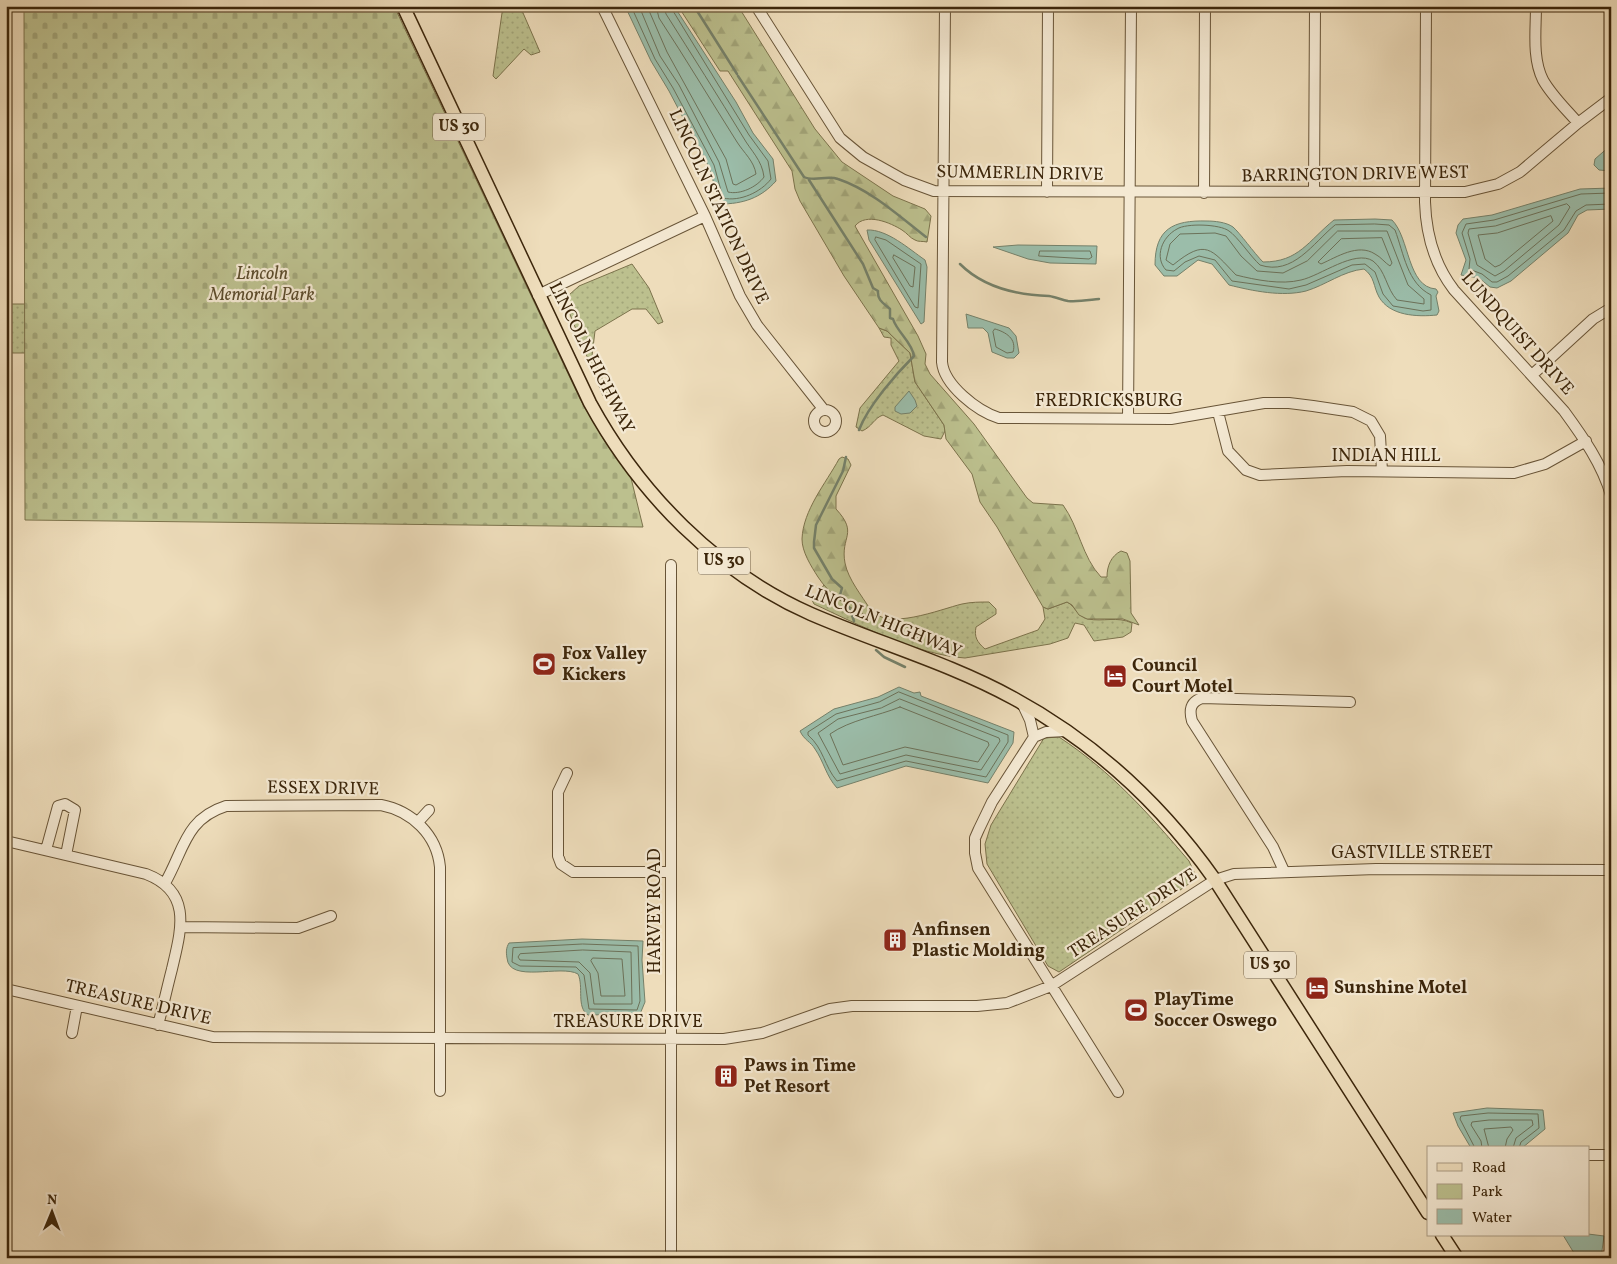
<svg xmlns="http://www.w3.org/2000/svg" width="1617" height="1264" font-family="Vollkorn,serif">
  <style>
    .green { fill: url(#green-dots); stroke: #7c734c }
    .forest { fill: url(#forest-firs); stroke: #7c734c }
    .cemetery { fill: url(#cemetery-stones); stroke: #7c734c }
    .water { fill: #9bbdaa; stroke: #75816a }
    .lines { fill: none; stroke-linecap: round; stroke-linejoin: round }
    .shore { stroke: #6c725a; stroke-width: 1 }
    .stream { stroke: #75816a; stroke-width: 2.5 }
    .minor-casing { stroke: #685437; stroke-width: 12 }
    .major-casing { stroke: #3c260b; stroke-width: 15 }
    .minor { stroke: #f4e9d3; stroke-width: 10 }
    .major { stroke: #edb; stroke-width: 12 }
    .labels { text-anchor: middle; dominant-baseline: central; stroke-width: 4.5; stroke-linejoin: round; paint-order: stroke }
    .shield { fill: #f4e9d3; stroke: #736047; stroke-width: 1 }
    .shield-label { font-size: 16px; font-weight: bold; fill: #3c260b }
    .street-label { font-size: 18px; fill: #3c260b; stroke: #f4e9d3 }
    .park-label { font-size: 18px; font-style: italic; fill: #5c4c2c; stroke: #f4e9d3 }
    .poi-label { font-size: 18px; font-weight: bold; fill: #3c260b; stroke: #f4e9d3; text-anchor: start }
  </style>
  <defs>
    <pattern id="green-dots" width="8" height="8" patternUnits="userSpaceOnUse" patternTransform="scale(1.25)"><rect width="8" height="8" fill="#bcc08e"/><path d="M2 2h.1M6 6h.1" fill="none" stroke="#a2a579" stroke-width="1.8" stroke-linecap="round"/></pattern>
    <pattern id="forest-firs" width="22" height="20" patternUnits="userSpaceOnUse" patternTransform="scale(1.25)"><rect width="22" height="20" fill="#bcc08e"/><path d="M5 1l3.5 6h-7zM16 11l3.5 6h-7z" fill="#a2a579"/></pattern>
    <pattern id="cemetery-stones" width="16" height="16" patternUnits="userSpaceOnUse" patternTransform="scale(1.25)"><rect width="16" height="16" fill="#bcc08e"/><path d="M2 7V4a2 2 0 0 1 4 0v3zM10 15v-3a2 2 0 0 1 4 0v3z" fill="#a2a579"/></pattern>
  </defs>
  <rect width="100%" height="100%" fill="#edb"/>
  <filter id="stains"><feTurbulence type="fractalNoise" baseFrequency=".004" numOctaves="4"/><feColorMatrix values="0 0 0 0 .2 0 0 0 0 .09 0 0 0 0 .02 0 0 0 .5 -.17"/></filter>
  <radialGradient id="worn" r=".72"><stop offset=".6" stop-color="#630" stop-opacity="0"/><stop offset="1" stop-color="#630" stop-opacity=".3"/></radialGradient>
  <path class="green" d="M503,6H520L540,52L531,55L524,49L496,79L493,76Z
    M632,264L649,288L663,322L658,324L646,309H632L595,331L592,356L609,393L603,396L569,312V295L579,286Z
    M6,304H25V353H6Z
    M879,328L887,331L910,353L915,382L944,425L945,431L941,439L924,436L883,415C874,418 872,427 862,431L856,427L860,408L899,361L891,345V338L884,337Z
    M824,585L839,599L866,615L871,609C885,632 941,609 962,604C971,602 980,602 989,602L996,609V614L976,627C974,637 977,642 985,649L1038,630L1045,619L1043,607L1048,609L1067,602C1075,606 1078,617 1088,619C1103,622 1117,616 1132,623L1131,632L1123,637L1094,641L1084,625L1075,623L1068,638L1050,644L965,658C917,655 857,624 814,604L812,600Z
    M1059,737C1112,772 1148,813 1189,861L1194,872L1191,882L1186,886L1059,972L1048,966L987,864L985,844L991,825L1044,738Z"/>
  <path class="forest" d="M678,6H738L815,129L842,162L893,196L925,209L931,216L927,242C923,241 918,242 915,240C910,238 907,233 902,230C891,223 866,212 855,226L918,336L926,354L925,364L930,374L974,424L1027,498L1033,503L1063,505C1079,527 1082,557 1101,577H1107C1107,566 1111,556 1121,551L1127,553L1130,561L1131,613L1139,625L1123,619H1087L1079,615L1072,605L1067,602L1048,609L1043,607L997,527L980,502L972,474L946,439L944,425L915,382L910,353L887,331L879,328L844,276L800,201L795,189L792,171L735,82L728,71H720Z
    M842,457L848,459L851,465L836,496V509C859,534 840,536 845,563C848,579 862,596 870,609L866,615C848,608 829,594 818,577C811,566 802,552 802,539C803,510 826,483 839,459Z"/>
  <path class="cemetery" d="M24,6H394L580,399L604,440L631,478L643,527L25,520Z"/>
  <path class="water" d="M625,6H674L736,102L753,133L773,159L776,181C761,198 743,204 720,204L709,167L669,91L651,61Z
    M1611,145V171L1599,170L1594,165L1595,159Z
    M1611,188V209L1587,210L1578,215L1568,233L1511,281L1497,288L1490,287L1479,278L1461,275L1466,260L1456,233L1458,225L1463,219L1492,215L1580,189Z
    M1375,219L1392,220C1410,238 1407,287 1436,289L1438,292L1436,296L1439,311L1437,315C1417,317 1390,316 1379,297C1373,286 1375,277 1364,269C1343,271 1326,285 1306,291C1282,297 1253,291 1229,285L1212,264L1198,260L1177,276H1164L1155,265C1155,229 1173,220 1207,221C1214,221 1226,222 1233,227C1240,233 1254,253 1263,262C1299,262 1308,241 1334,220Z
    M867,230C887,229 909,249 925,260L927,267L924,322L921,324L869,240Z
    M1018,245L1097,246L1096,264L1050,263L1028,259L993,247Z
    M966,314L1009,328L1016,336L1019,353L1014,358H1007L992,352L988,333L983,328H968Z
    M909,391L915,400L917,406L910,413L901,414L895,411V407Z
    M899,687L914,693L920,692L921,696L1014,732L1013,743L988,783L906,766L837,788C826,776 824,762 815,749C811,742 804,740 800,731L834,709L878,697Z
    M582,939L643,941L642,960L645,1002L640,1014L588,1015C576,1007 584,987 578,974C561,964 509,984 507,958C506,952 506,948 509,943Z
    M1487,1108L1543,1110L1545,1129L1522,1148H1471L1458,1126L1453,1113Z
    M1588,1234L1604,1236L1601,1258H1577L1563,1235Z"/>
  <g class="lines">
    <path class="shore" d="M631,6L655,59L673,88L714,165L723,198C740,202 761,192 771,179L768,161L749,135L670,6
      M639,6L660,56L679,85L719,162L728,192C740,195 757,187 764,177C762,160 751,151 743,137C718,96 692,55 666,14L664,6
      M647,6L667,52L726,159L733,184L736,185L756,174C754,161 744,153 737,142C711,101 686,59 659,18L656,6
      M1611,193L1581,194L1494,220L1466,224L1462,233L1470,259L1469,269L1482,274L1492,282H1497L1508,276L1564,230L1576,211L1586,205L1611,204
      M1567,204L1570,207L1559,225L1504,271L1495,276L1477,265L1468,233L1469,229L1495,226Z
      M1551,216L1553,221L1500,265L1495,267L1485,259L1478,235L1497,233Z
      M1375,224L1389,225L1395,230C1404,254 1407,283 1431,295V310L1423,311L1393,306L1383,294L1375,272L1365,264L1352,265L1306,285L1289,289L1232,281L1215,260L1199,256L1185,262L1174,271L1166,270C1154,257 1162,237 1177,229C1186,223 1220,224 1229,231C1237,236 1251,257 1260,265C1293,276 1313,243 1335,225Z
      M1338,231H1387L1408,285L1424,299V304L1397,300C1386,288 1386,271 1373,261C1355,249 1320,276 1301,280C1281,285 1256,280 1236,275C1211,249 1206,238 1173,265L1166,260L1170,244L1180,234L1215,233L1226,236L1241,256L1257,271L1283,273L1307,261Z
      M876,237L886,240L921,264L918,308L915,307L875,240Z
      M1382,238L1392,263L1390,266C1385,263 1381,257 1375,254C1358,243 1337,257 1321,264L1318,262L1341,239Z
      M1040,251H1090L1092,257L1089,259L1039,256Z
      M894,255L915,267L913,287L910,286L893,258Z
      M995,329C1006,332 1017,339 1013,352L1007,353L996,347L993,332Z
      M899,692L1008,735V742L986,777L906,761L837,781C824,766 824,749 808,735V732L836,714L879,702Z
      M900,699L999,738L1000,741L981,770L906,755L840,774L818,733L838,719L881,708Z
      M900,707L988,742L989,745L978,762L905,747L843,765L830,734C850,720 878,716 900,707Z
      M583,944L638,946L640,1001L637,1010L589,1009L584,975L576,967L520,966L512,962L513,948Z
      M583,950L631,952L632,1004H594L590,973L579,962L520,960L518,957L520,954Z
      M593,958L622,959L625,996H601L598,973L591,961Z
      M1475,1148L1460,1119L1461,1116L1488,1113L1538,1114L1539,1128L1521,1142L1519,1148
      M1482,1148L1481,1141L1471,1125L1472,1122L1489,1120H1532L1533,1125L1516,1138L1513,1148
      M1489,1148L1484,1129L1511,1127L1513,1130L1507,1139L1505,1148"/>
    <path class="stream" d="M694,6L737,74
      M738,76L804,177C814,182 827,175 838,179C871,190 899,216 926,237
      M809,180L863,264L873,288L878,291C877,301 885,304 890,309V318L893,319C897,332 912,342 914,356C896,374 868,406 859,430
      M960,264C984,288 1016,295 1049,296C1056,297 1062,300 1068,301C1078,302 1089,300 1099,299
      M846,457L843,471L816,525L814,542V548L832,579L842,588L840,595L845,601L844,605L849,607L854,621
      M876,650L884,657L905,667"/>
    <g class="minor-casing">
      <path id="minor" d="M602,6L705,216L740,296L757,325L824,410
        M756,6L840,138L863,157L904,180L934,191L1465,192L1498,184L1520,172L1578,123L1611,98
        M945,6L942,362C944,385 977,411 999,418L1171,419L1264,403H1289L1313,406L1353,412L1371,421L1380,436L1382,471
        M1426,6L1425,202C1426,234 1434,264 1454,290L1564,411C1583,437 1602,464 1611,495
        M1536,6C1536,30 1532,58 1543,80C1552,96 1566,109 1578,123
        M1047,192L1048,6
        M1314,192L1315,6
        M1204,193L1205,6
        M538,295L705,216
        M1532,375L1593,319L1611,308
        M814 421a11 11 0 1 1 22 0a11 11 0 1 1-22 0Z
        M1218,412L1228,451L1246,470L1260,475L1347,471L1514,473L1545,464L1586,441
        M1128,419L1131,6
        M1022,703L1030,720L1034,737
        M1066,731L1046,732L1034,737L992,802L979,829L975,838V853L978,868L1118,1092
        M567,773L558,792V856L561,864L573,872H671
        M418,822L429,810
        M6,841L146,874C193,892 181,930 172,969C167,988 163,1007 158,1025
        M46,850L58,806L65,804L75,810L66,855
        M1284,871L1273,847L1192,721C1189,710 1190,702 1202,698L1350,702
        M165,883C184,850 185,819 226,806L381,805C412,811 437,835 440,867V1091
        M181,927L298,928L331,916
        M6,989L213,1037L724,1039L762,1033L830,1009L852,1006H977L1007,1003L1051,986L1215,880L1234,874L1376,869L1611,870
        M72,1033L77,1006
        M1588,1155H1611
        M671,1258V565"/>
    </g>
    <g class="major-casing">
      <path id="major" d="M403,6L590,403C639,493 716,572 811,614C878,643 949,663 1013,698C1094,742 1162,805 1215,880L1428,1213
        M1442,1235L1457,1258"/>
    </g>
    <use href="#minor" class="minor"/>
    <use href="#major" class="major"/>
  </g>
  <defs>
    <g id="stadium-square" transform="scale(1.25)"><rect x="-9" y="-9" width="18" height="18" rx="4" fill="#8f2418" stroke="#f4e9d3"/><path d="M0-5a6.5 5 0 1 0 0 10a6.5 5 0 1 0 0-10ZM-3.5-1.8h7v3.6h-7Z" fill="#fff"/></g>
    <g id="hotel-square" transform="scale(1.25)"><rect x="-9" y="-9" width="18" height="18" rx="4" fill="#8f2418" stroke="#f4e9d3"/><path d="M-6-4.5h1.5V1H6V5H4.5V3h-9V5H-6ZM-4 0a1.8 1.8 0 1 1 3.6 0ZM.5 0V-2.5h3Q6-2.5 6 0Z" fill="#fff"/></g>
    <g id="building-square" transform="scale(1.25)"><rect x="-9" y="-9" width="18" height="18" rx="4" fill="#8f2418" stroke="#f4e9d3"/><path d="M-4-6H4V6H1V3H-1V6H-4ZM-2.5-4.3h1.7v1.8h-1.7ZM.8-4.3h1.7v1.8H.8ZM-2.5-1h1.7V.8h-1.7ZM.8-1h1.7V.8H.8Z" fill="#fff"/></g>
  </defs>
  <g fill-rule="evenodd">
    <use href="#stadium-square" x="544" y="664"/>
    <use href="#hotel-square" x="1115" y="676"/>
    <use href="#building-square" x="895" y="940"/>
    <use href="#hotel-square" x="1317" y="988"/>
    <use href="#stadium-square" x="1136" y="1010"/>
    <use href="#building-square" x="726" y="1076"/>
  </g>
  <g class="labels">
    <g class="shield">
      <rect x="433" y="113.5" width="52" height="27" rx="4"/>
      <rect x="698" y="547.5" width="52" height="27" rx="4"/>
      <rect x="1244" y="951.5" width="52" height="27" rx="4"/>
    </g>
    <g class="shield-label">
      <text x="459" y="127">US 30</text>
      <text x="724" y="561">US 30</text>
      <text x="1270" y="965">US 30</text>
    </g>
    <g class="street-label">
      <text transform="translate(1020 174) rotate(1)">SUMMERLIN DRIVE</text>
      <text transform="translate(1355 175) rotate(-1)">BARRINGTON DRIVE WEST</text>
      <text transform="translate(718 207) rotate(65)">LINCOLN STATION DRIVE</text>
      <text transform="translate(1517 334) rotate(48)">LUNDQUIST DRIVE</text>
      <text transform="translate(591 358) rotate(63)">LINCOLN HIGHWAY</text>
      <text x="1109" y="401">FREDRICKSBURG</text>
      <text x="1386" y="456">INDIAN HILL</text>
      <text transform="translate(883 622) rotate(22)">LINCOLN HIGHWAY</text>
      <text transform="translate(323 789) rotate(1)">ESSEX DRIVE</text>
      <text x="1412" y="853">GASTVILLE STREET</text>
      <text transform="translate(655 911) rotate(-90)">HARVEY ROAD</text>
      <text transform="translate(1133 914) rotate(-33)">TREASURE DRIVE</text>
      <text transform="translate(138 1003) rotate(13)">TREASURE DRIVE</text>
      <text x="628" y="1022">TREASURE DRIVE</text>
    </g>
    <g class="park-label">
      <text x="262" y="274">Lincoln<tspan x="262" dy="21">Memorial Park</tspan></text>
    </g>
    <g class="poi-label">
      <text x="562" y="654">Fox Valley<tspan x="562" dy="21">Kickers</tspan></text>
      <text x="1132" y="666">Council<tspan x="1132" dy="21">Court Motel</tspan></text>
      <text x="912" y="930">Anfinsen<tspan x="912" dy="21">Plastic Molding</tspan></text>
      <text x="1334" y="988">Sunshine Motel</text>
      <text x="1154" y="1000">PlayTime<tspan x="1154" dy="21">Soccer Oswego</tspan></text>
      <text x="744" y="1066">Paws in Time<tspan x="744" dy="21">Pet Resort</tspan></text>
    </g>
  </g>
  <rect width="1617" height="1264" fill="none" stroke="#edb" stroke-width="25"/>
  <rect x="8" y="8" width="1602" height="1249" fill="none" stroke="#3c260b" stroke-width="2.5"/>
  <rect x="12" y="12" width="1592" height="1239" fill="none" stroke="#3c260b"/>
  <rect x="1427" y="1146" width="162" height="90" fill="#f4e9d3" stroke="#aa9b83"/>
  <rect x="1437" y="1163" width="25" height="8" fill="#eeddbb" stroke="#aa9b83"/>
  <text x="1472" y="1172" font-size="15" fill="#3c260b">Road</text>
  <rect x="1437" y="1184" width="25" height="15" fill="#bcc08e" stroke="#aa9b83"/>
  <text x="1472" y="1196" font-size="15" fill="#3c260b">Park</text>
  <rect x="1437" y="1209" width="25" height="15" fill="#9bbdaa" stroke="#aa9b83"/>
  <text x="1472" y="1222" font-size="15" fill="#3c260b">Water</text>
  <g transform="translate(52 1212) rotate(1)" stroke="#f4e9d3" stroke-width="4" paint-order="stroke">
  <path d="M0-4L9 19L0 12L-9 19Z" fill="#3c260b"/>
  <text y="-8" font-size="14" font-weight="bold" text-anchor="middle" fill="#3c260b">N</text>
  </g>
  <rect width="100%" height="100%" filter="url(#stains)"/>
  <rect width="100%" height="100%" fill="url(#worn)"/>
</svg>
